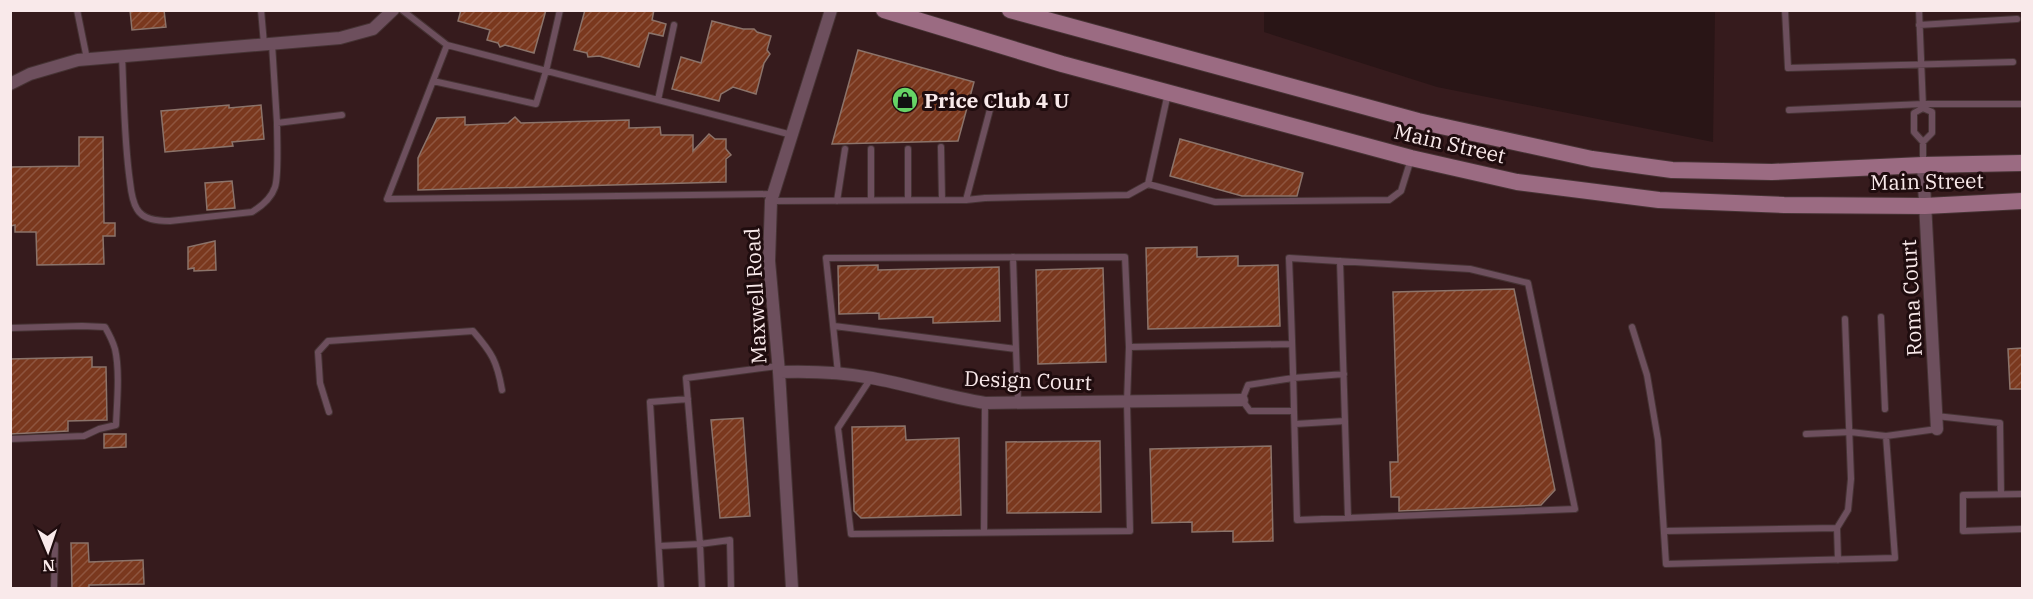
<svg xmlns="http://www.w3.org/2000/svg" width="2033" height="599" font-family="'IBM Plex Serif',serif">
  <style>
    .built { fill: #361b1d }
    .building { fill: url(#building-hatch); stroke: #8b736a; stroke-width: 1.5 }
    .lines { fill: none; stroke-linecap: round; stroke-linejoin: round }
    .lane-casing { stroke: #463334; stroke-width: 8 }
    .street-casing { stroke: #463334; stroke-width: 14 }
    .secondary-casing { stroke: #463334; stroke-width: 18 }
    .lane { stroke: #6d4f5d; stroke-width: 6 }
    .street { stroke: #6d4f5d; stroke-width: 12 }
    .secondary { stroke: #9b6b82; stroke-width: 16 }
    .labels { text-anchor: middle; dominant-baseline: central; stroke-width: 6; stroke-linejoin: round; paint-order: stroke }
    .poi-label { font-size: 21px; font-weight: bold; fill: #f9e9ea; stroke: #1f0c0e; text-anchor: start }
    .street-label { font-size: 21px; fill: #f9e9ea; stroke: #1f0c0e }
  </style>
  <defs>
    <pattern id="building-hatch" width="6" height="6" patternUnits="userSpaceOnUse" patternTransform="scale(1.5)"><rect width="6" height="6" fill="#7a381e"/><path d="M-1 1l2-2M0 6l6-6M5 7l2-2" fill="none" stroke="#8e553f"/></pattern>
  </defs>
  <rect width="100%" height="100%" fill="#291516"/>
  <path class="built" d="M10,11H1264V32L1437,87L1713,142L1715,11H2022V588H11Z"/>
  <path class="building" d="M130,10H164L166,27L132,30Z
    M461,10H546L534,53L505,45L500,47L498,43L487,40L490,30L458,21Z
    M585,10H654L652,20L666,24L663,36L649,33L639,67L599,56L588,57L587,53L574,50Z
    M712,21L743,29H754L757,32L771,36L767,50L770,54L764,63L756,94L733,87L721,94L719,101L672,89L681,57L701,63Z
    M858,50L974,82L958,141L832,144Z
    M229,105V108L261,105L264,139L232,142L233,146L165,152L161,111Z
    M465,117V125L508,123L515,117L521,123L629,120V128L660,127L661,135H693V151L709,134L715,139H726V149L731,155L726,159V182L418,190V158L437,118Z
    M79,137H103L104,223H115V236H103L104,264L37,265L36,232H15V225L10,226V167L79,166Z
    M1180,139L1303,173L1297,196H1242L1170,176Z
    M232,181L235,208L207,210L205,183Z
    M215,241L216,270L194,271V268L188,269V247Z
    M1197,247V257L1238,256V266L1278,265L1280,326L1148,329L1146,248Z
    M878,265V270L999,267L1000,321L933,323V317L879,319V313L839,314L838,266Z
    M1103,268L1106,362L1038,364L1036,270Z
    M1514,289L1555,490L1541,505L1399,511V497H1391L1390,462H1398L1393,292Z
    M2022,348V389H2010L2008,349Z
    M92,357V367H106L107,420L68,421V431L10,434V359Z
    M743,418L750,516L720,518L711,420Z
    M905,426L906,440L959,438L961,515L861,518L854,511L852,427Z
    M104,434H126V447L104,448Z
    M1100,441L1101,512L1007,513L1006,442Z
    M1271,446L1273,541L1233,542V531L1192,532V522L1152,523L1150,449Z
    M71,543H88L89,562L143,560L144,584L89,585V588H72Z"/>
  <g class="lines">
    <g class="lane-casing">
      <path id="lane" d="M77,10L87,59
        M261,10L264,44
        M402,10L447,45L792,135
        M1785,10L1788,68L2013,62
        M1919,10L1923,107
        M1919,25L2017,19
        M272,44L277,123L342,115
        M447,45L387,199L773,194
        M122,56C124,98 124,140 130,182C131,191 132,201 137,209C143,220 158,221 170,221L252,212C262,206 271,199 275,187C279,175 277,139 277,123
        M433,81L536,104L546,71L560,10
        M1168,93L1148,184L1215,202L1389,200L1401,191L1411,159
        M658,100L674,25
        M1923,108L1932,112V133L1923,142V165
        M1923,108L1914,113V132L1923,142
        M1789,110L1923,104H2022
        M941,147L942,200
        M871,200V149
        M908,200V149
        M966,200L985,198L1128,195L1148,184
        M771,201L966,200L992,102
        M837,201L845,149
        M1013,257L1016,349
        M1340,261L1348,518
        M1881,317L1885,409
        M834,326L1016,349L1018,403
        M1632,327L1647,375L1658,440L1666,564L1895,558L1886,436L1850,432L1806,434
        M10,328L82,326L105,327C109,334 113,342 115,349C120,371 117,402 116,425L99,429L84,436L10,439
        M838,373L826,258L1125,257L1129,347L1292,344
        M871,378L838,428L851,534L1130,531L1127,402L1129,347
        M1294,411C1293,360 1291,309 1289,258L1470,269L1528,283L1575,509L1297,520L1294,411H1250L1242,400L1248,385L1293,378L1344,374
        M329,412L320,383L318,352L328,341L473,331C492,353 497,361 502,390
        M1936,416L2000,423L2001,494
        M1295,424L1345,421
        M1886,436L1937,429
        M2022,494L1963,495V531L2022,529
        M1837,528L1838,560
        M1665,531L1837,528L1848,510L1851,479L1845,319
        M984,532L985,403
        M659,546L700,544L702,588
        M54,588L55,545
        M661,588L650,402L688,399
        M731,588L730,540L700,544L686,378L778,366"/>
    </g>
    <g class="street-casing">
      <path id="street" d="M10,84L30,74L78,60L340,38L373,29L393,10
        M1923,165L1937,429
        M779,372C810,371 841,372 872,378C910,385 947,397 985,403L1242,400
        M792,588L779,372L769,261L771,201L831,10"/>
    </g>
    <g class="secondary-casing">
      <path id="secondary" d="M884,10L1062,64L1411,158L1517,182L1659,200L1784,205L1925,206L2022,201
        M1010,10L1418,121L1592,159L1672,170L1772,172L1923,165L2022,163"/>
    </g>
    <use href="#lane" class="lane"/>
    <use href="#street" class="street"/>
    <use href="#secondary" class="secondary"/>
  </g>
  <defs>
    <g id="shop-disc" transform="scale(1.35)"><circle r="9.5" fill="#66d466" stroke="#1f0c0e"/><path d="M-5-2.5h2.3a2.7 3.5 0 0 1 5.4 0H5L5.5 6h-11ZM-1.5-2.5h3a1.5 2.3 0 0 0-3 0Z" fill="#111"/></g>
  </defs>
  <g fill-rule="evenodd">
    <use href="#shop-disc" x="905" y="100"/>
  </g>
  <g class="labels">
    <g class="poi-label">
      <text x="924" y="100">Price Club 4 U</text>
    </g>
    <g class="street-label">
      <text transform="translate(1450 143) rotate(13)">Main Street</text>
      <text transform="translate(1927 181) rotate(-1)">Main Street</text>
      <text transform="translate(755 296) rotate(-93)">Maxwell Road</text>
      <text transform="translate(1911 298) rotate(-93)">Roma Court</text>
      <text transform="translate(1028 380) rotate(2)">Design Court</text>
    </g>
  </g>
  <rect width="2033" height="599" fill="none" stroke="#f9e9ea" stroke-width="24"/>
  <g transform="translate(48 551) rotate(178)" stroke="#1f0c0e" stroke-width="4.5" paint-order="stroke">
  <path d="M0-4.5L10 22L0 15L-10 22Z" fill="#f9e9ea"/>
  <text y="-9" font-size="16" font-weight="bold" text-anchor="middle" fill="#f9e9ea">N</text>
  </g>
</svg>
